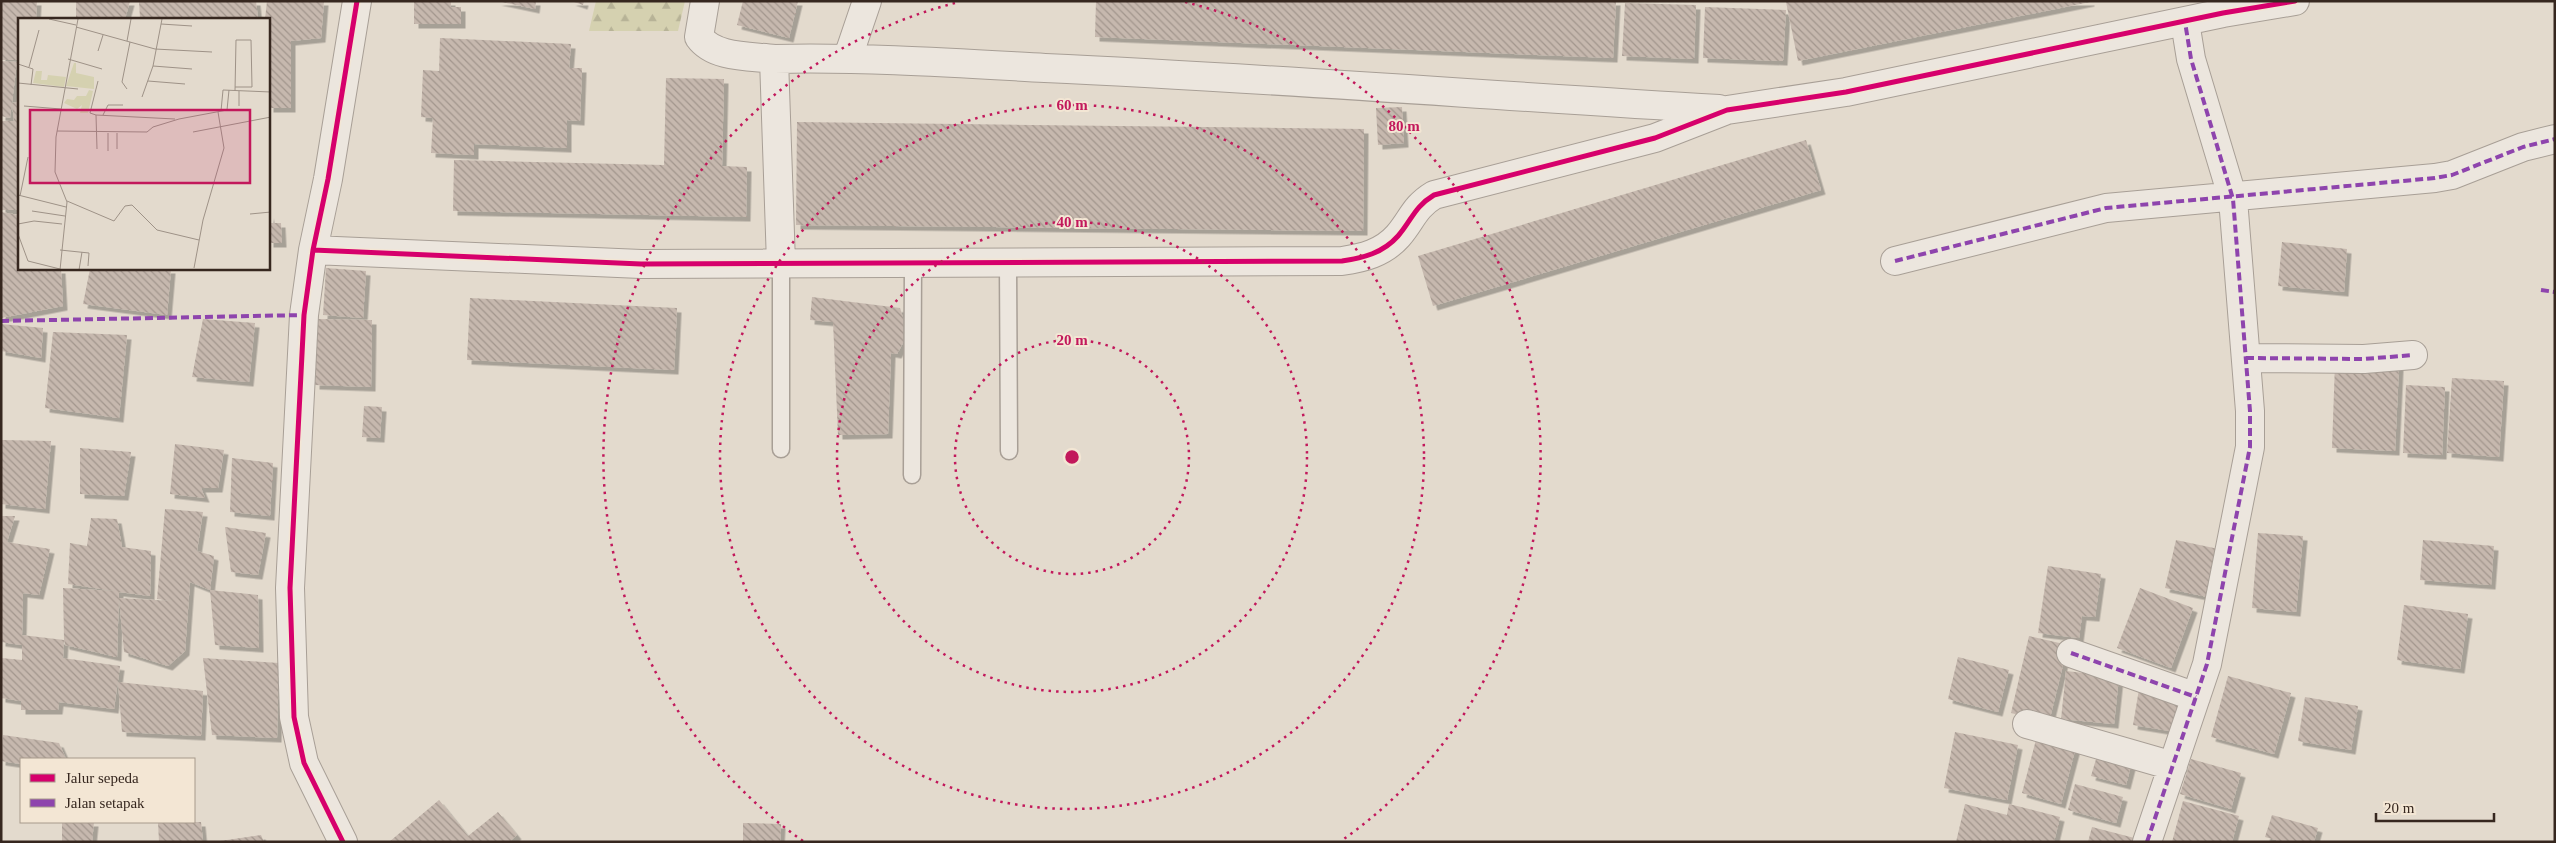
<svg xmlns="http://www.w3.org/2000/svg" width="2556" height="843" font-family="'Times New Roman',serif">
  <style>
    .forest { fill: url(#forest-firs) }
    .building { fill: url(#building-back-hatch); filter: url(#shadow) }
    .lines { fill: none; stroke-linecap: round; stroke-linejoin: round }
    .lane-casing { stroke: #a89f96; stroke-width: 19 }
    .street-casing { stroke: #a89f96; stroke-width: 30 }
    .lane { stroke: #ece6de; stroke-width: 16 }
    .street { stroke: #ece6de; stroke-width: 28 }
    .quiet { stroke: #8e44ad; stroke-width: 4; stroke-dasharray: 8 4; stroke-linecap: butt }
    .cycleway-casing { stroke: #f3e6d4; stroke-width: 8 }
    .cycleway { stroke: #d6006c; stroke-width: 5 }
    .ring { fill: none; stroke: #c2185b; stroke-width: 2.5; stroke-dasharray: 2.5 5 }
    .inset-road { fill: none; stroke: #9e9287; stroke-width: 1 }
    .view { fill: #c2185b; fill-opacity: 0.15; stroke: #c2185b; stroke-width: 2.5 }
    .inset-edge { fill: none; stroke: #36271f; stroke-width: 2.5 }
    .centre { fill: #c2185b; stroke: #f3e6d4; stroke-width: 2.5 }
    .ring-label { font-size: 15px; text-anchor: middle; font-weight: bold; fill: #c2185b; stroke: #f3e6d4; stroke-width: 4; stroke-linejoin: round; paint-order: stroke }
  </style>
  <defs>
    <pattern id="forest-firs" width="22" height="20" patternUnits="userSpaceOnUse" patternTransform="scale(1.25)"><rect width="22" height="20" fill="#d5d1b0"/><path d="M5 1l3.5 6h-7zM16 11l3.5 6h-7z" fill="#b7b397"/></pattern>
    <pattern id="building-back-hatch" width="6" height="6" patternUnits="userSpaceOnUse" patternTransform="scale(1.25)"><rect width="6" height="6" fill="#c6b8ae"/><path d="M-1 5l2 2M0 0l6 6M5-1l2 2" fill="none" stroke="#a2968d"/></pattern>
    <filter id="shadow"><feDropShadow dx="4.5" dy="4.5" stdDeviation="0" flood-color="#0004"/></filter>
  </defs>
  <rect width="100%" height="100%" fill="#e3dacd"/>
  <path class="forest" d="M596,1H685L678,31H589Z"/>
  <path class="building" d="M1,1H37L36,19H19V60H1Z
    M76,1H130L125,19H76Z
    M139,1H256L258,19H140Z
    M267,1H324L321,38L291,41V108H269V19H265Z
    M414,1H451V7H461V24H414Z
    M497,1H536L535,9Z
    M571,1H584L583,5Z
    M743,1H798L789,38L737,25Z
    M1096,1H1616L1613,58L1095,37Z
    M1790,1H2090V2L1798,61L1786,2Z
    M1625,3L1696,5L1694,59L1622,56Z
    M1705,7L1786,10L1783,61L1703,58Z
    M440,38L571,44L569,68H582L580,121L567,120V148L474,144V155L431,153L433,118L421,117L423,70L439,71Z
    M1,61L17,62L10,118L1,116Z
    M666,78L724,79L722,166L747,167L746,217L453,211L454,160L664,165Z
    M19,102V210H1V121H14L12,103Z
    M1402,107L1404,143L1378,145L1376,108Z
    M797,122L1364,129L1363,231L796,225Z
    M1806,140L1821,190L1433,306L1418,256Z
    M1,212L19,215V269H61L63,306L1,318Z
    M269,214L271,223H281L282,243H269Z
    M2282,242L2347,249L2344,292L2278,286Z
    M326,268L366,271L363,318L323,315Z
    M90,269H171L167,315L83,304Z
    M812,297L900,308L908,334L897,354L891,353L888,434L838,435L833,322L810,320Z
    M470,298L677,308L674,370L467,360Z
    M203,319L255,323L249,382L192,377Z
    M317,319L372,320L371,387L315,385Z
    M1,324L43,328L41,358L1,351Z
    M53,332L127,335L119,418L45,408Z
    M2335,363L2399,366L2395,451L2332,448Z
    M2452,378L2504,381L2499,457L2447,453Z
    M2406,385L2445,387L2442,455L2403,453Z
    M364,406L382,407L380,438L362,437Z
    M1,440L51,441L45,509L1,504Z
    M175,444L224,450L218,488H201L205,498L170,494Z
    M80,448L131,452L124,496L80,494Z
    M232,458L273,463L270,516L230,512Z
    M165,509L203,512L197,551L214,556L210,590L190,582L185,651L168,666L124,652L119,598L173,601L157,599Z
    M1,516H15L7,542L50,549L39,595L23,593L22,635L64,640L63,588L115,591L68,584L70,543L87,546L91,518L117,519L122,547L151,551L150,596L119,592L117,657L65,645L64,640L63,658L120,666L114,709L59,702L58,710H21V701L1,698V658L22,660V645L1,642Z
    M225,527L266,533L258,575L231,572Z
    M2258,533L2303,536L2296,612L2252,608Z
    M2176,540L2228,551L2217,599L2165,588Z
    M2423,540L2494,546L2491,585L2420,580Z
    M2048,566L2101,574L2095,617L2082,616L2079,638L2038,633Z
    M2140,588L2193,608L2171,668L2117,648Z
    M210,590L258,595L259,648L215,645Z
    M2404,605L2468,614L2460,669L2397,660Z
    M2029,636L2068,645L2049,722L2011,713Z
    M1958,657L2009,670L1998,712L1948,699Z
    M203,658L279,663L277,738L212,735Z
    M2066,671L2119,677L2114,724L2061,719Z
    M2228,676L2291,693L2274,754L2211,737Z
    M118,682L203,691L201,736L122,732Z
    M2139,689L2182,697L2176,732L2133,725Z
    M2305,697L2358,706L2351,750L2298,741Z
    M1955,732L2018,745L2007,800L1944,788Z
    M2038,732L2077,743L2061,804L2022,793Z
    M3,735L59,743L66,759H21V764L1,761Z
    M2099,749L2133,758L2126,785L2091,776Z
    M2191,759L2241,773L2231,809L2180,794Z
    M2075,784L2123,797L2116,823L2068,810Z
    M439,800L468,836L498,812L517,835L509,842H389Z
    M2183,801L2239,816L2232,842H2172Z
    M1965,804L2007,815L2009,804L2060,817L2054,842H1956Z
    M2272,815L2318,828L2314,842H2276V840L2265,837Z
    M62,822H94L92,842H62Z
    M158,822H201L203,842H159Z
    M743,823L781,824L780,842H743Z
    M2092,827L2146,841V842H2088Z
    M261,835L264,842H220V841Z"/>
  <g class="lines">
    <g class="lane-casing">
      <path id="lane" d="M781,263V449
        M1008,263L1009,451
        M912,475L913,264"/>
    </g>
    <g class="street-casing">
      <path id="street" d="M705,1L699,37C714,58 750,56 774,59
        M848,57L867,1
        M313,250L641,264L1342,261C1363,258 1383,253 1398,236C1412,220 1414,207 1434,195L1655,138L1727,110L1846,92L2223,13L2295,1
        M1895,261L2106,208L2435,178L2452,175L2523,147L2555,139
        M781,263L774,59C865,57 955,63 1045,68C1270,78 1494,96 1719,109
        M2246,358L2364,359L2413,355
        M2071,653L2196,697
        M2027,724L2173,766
        M343,842L304,763L294,717L290,588L304,315L313,250L328,179L357,1
        M2147,842L2207,664L2250,447V411L2233,199L2191,59L2185,22"/>
    </g>
    <use href="#lane" class="lane"/>
    <use href="#street" class="street"/>
    <path class="quiet" d="M1895,261L2106,208L2435,178L2452,175L2523,147L2555,139
      M2541,290L2555,292
      M1,321L304,315
      M2246,358L2364,359L2413,355
      M2071,653L2196,697
      M2147,842L2207,664L2250,447V411L2233,199L2191,59L2185,22"/>
    <g class="cycleway-casing">
      <path id="cycleway" d="M313,250L641,264L1342,261C1363,258 1383,253 1398,236C1412,220 1414,207 1434,195L1655,138L1727,110L1846,92L2223,13L2295,1
        M343,842L304,763L294,717L290,588L304,315L313,250L328,179L357,1"/>
    </g>
    <use href="#cycleway" class="cycleway"/>
  </g>
  <g class="ring">
    <circle cx="1072" cy="457" r="117"/>
    <circle cx="1072" cy="457" r="235"/>
    <circle cx="1072" cy="457" r="352"/>
    <path d="M803 841A469 469 0 0 1 959 2M1185 2A469 469 0 0 1 1341 841"/>
  </g>
  <g transform="translate(18 18)">
    <rect width="252" height="252" fill="#e3dacd"/>
    <path d="M56,45H58V55L76,59V71L48,68ZM18,53H24L23,62H29L30,57L48,59L46,69L15,65ZM71,72L75,73L70,95H62L64,87L59,91L46,85L49,81L56,82L59,78H68Z" fill="#d5d1b0"/>
    <path class="inset-road" d="M31,1L58,7M143,6L174,8M58,9L137,31L194,34M109,23L113,1M80,33L85,17M50,41L84,51M0,46L15,51L13,67M135,48L174,51M11,49L21,12M130,63L167,66M0,65L60,71M109,71L104,64L112,24M217,73L218,22H233L234,69H217M124,79L135,48L144,1M6,88L43,91M221,88V73M203,93L205,72L253,74M78,97L72,95L80,63M85,97L90,87H105M39,113L129,114L135,109L161,101L209,92L211,72M175,114L253,99M99,115V131M79,131L78,97L157,101M90,133V115M0,177L48,189M2,178L10,139M49,183L96,203L107,188L114,187L139,212L181,222M14,193L47,198M232,196L253,194M0,206L16,203L44,206M0,216L10,243L42,251M42,232L71,235L70,248M176,250L185,202L206,130L200,94M42,252L49,184L37,154L38,119L60,1M61,252L64,234"/>
    <path class="view" d="M12,92H232V165H12Z"/>
    <rect width="252" height="252" class="inset-edge"/>
  </g>
  <circle cx="1072" cy="457" r="8" class="centre"/>
  <g class="ring-label">
    <text x="1072" y="110">60 m</text>
    <text x="1404" y="131">80 m</text>
    <text x="1072" y="227">40 m</text>
    <text x="1072" y="345">20 m</text>
  </g>
  <rect width="2556" height="843" fill="none" stroke="#36271f" stroke-width="5"/>
  <rect x="20" y="758" width="175" height="65" fill="#f3e6d4" stroke="#a79a8c"/>
  <rect x="30" y="774" width="25" height="8" fill="#d6006c" stroke="#a79a8c"/>
  <text x="65" y="783" font-size="15" fill="#36271f">Jalur sepeda</text>
  <rect x="30" y="799" width="25" height="8" fill="#8e44ad" stroke="#a79a8c"/>
  <text x="65" y="808" font-size="15" fill="#36271f">Jalan setapak</text>
  <path d="M2376 813v8h118v-8" fill="none" stroke="#36271f" stroke-width="2.5"/>
  <text x="2384" y="813" font-size="15" fill="#36271f" stroke="#f3e6d4" stroke-width="4" paint-order="stroke">20 m</text>
</svg>
